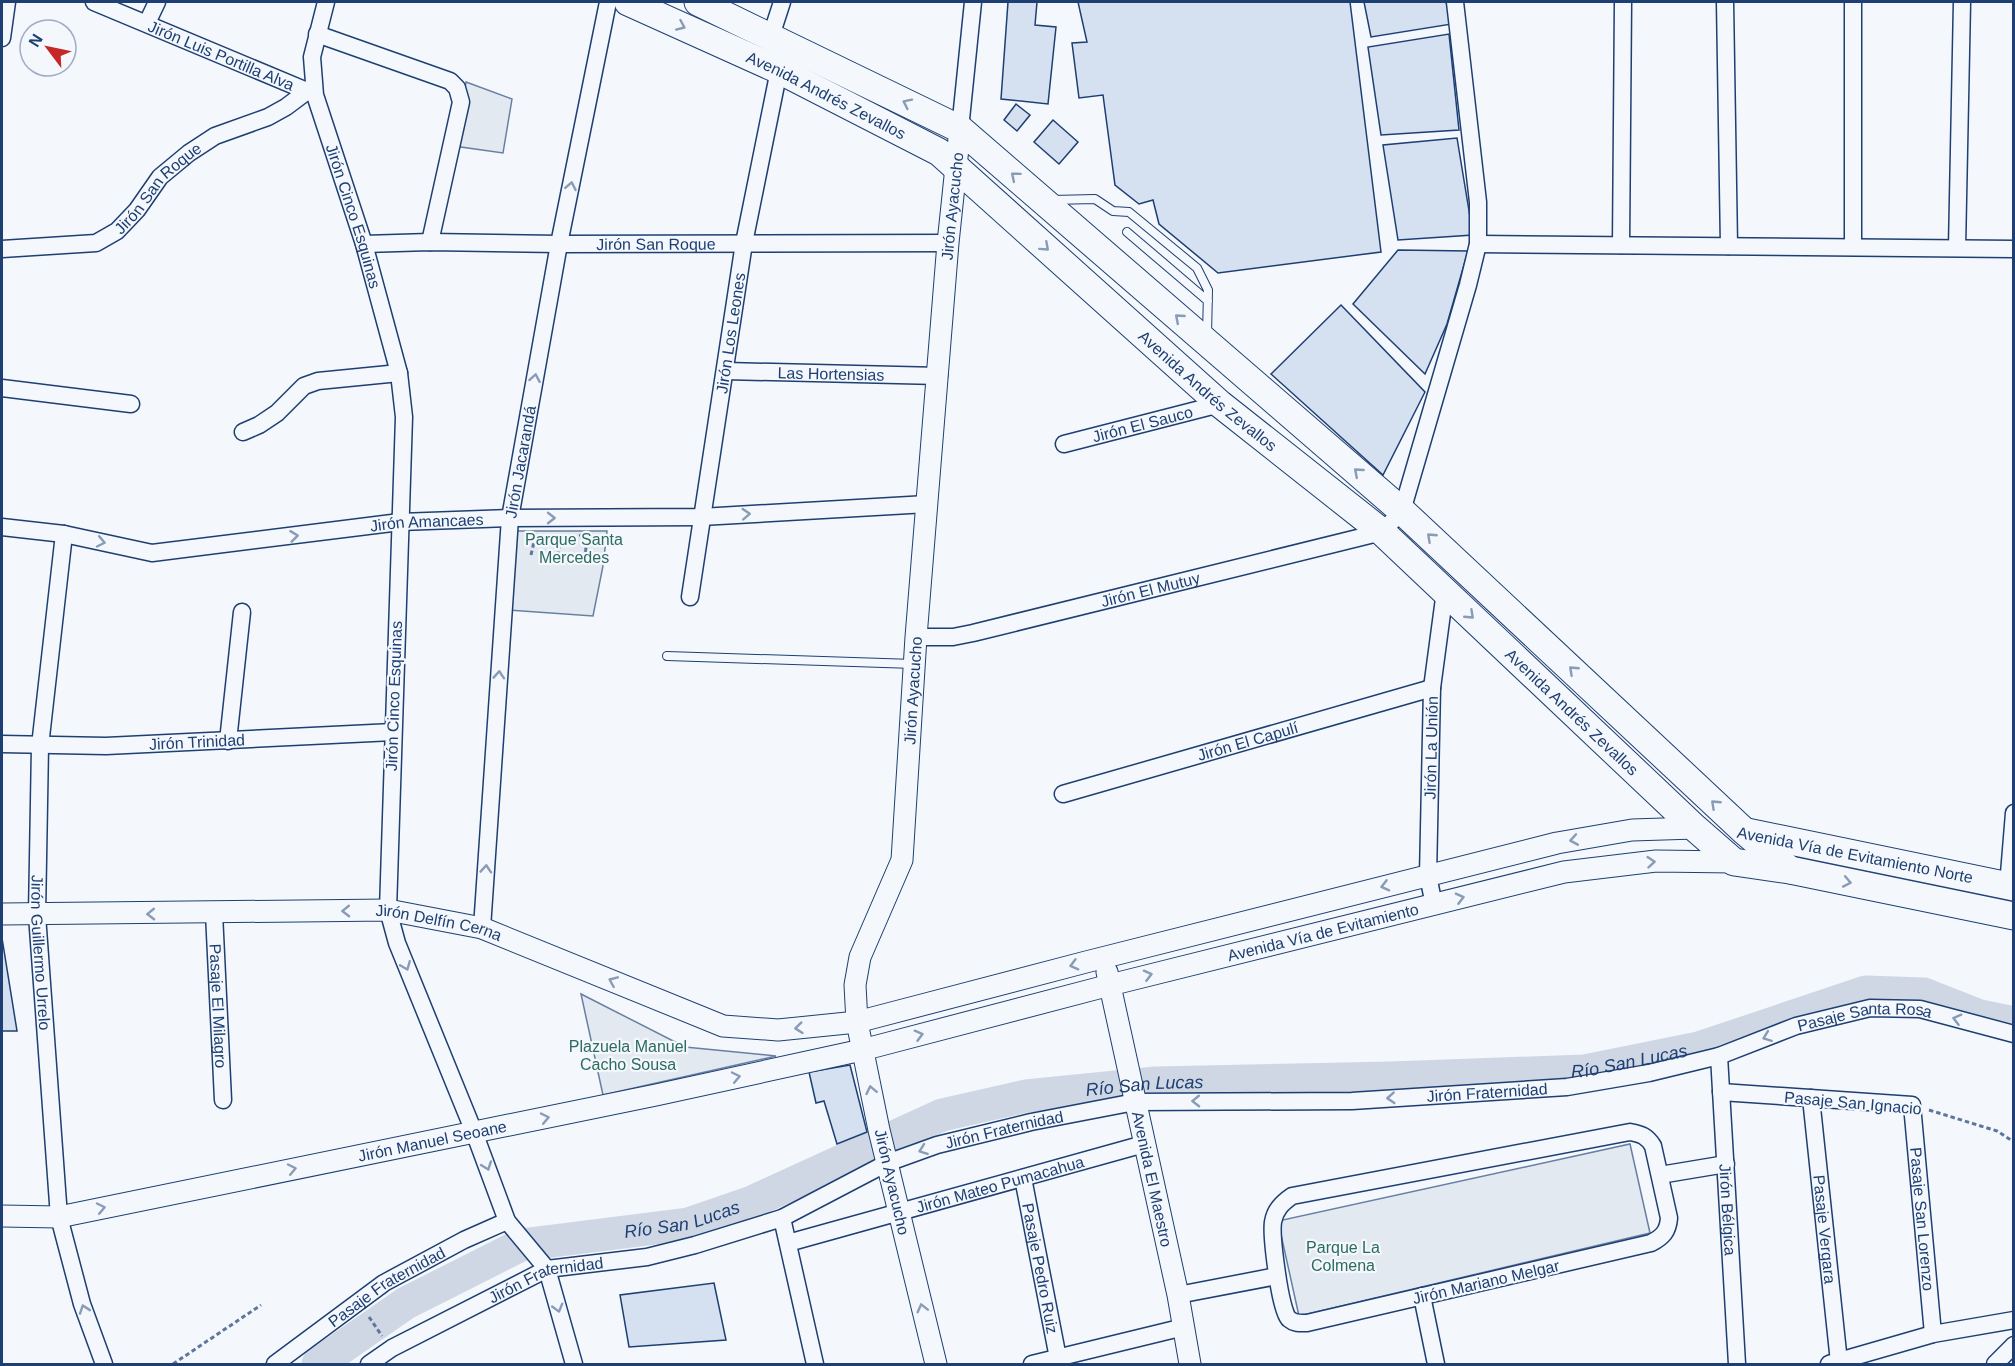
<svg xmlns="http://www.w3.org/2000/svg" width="2015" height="1366" font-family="Arial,sans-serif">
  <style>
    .green { fill: #e3e9f0; stroke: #687fa3; stroke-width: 1.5 }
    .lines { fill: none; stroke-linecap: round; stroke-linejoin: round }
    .river { stroke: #cfd7e4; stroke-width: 33 }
    .building { fill: #d5e0f0; stroke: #1d3f73; stroke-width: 1.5 }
    .service-casing { stroke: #1d3f73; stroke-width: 10 }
    .minor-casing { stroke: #1d3f73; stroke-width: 19 }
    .tertiary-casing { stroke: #1d3f73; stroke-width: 23 }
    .trunk-casing { stroke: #1d3f73; stroke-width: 29 }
    .path { stroke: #5e769c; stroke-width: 3; stroke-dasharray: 4.5 3; stroke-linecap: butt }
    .service { stroke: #f4f7fb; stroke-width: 8 }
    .minor { stroke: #f4f7fb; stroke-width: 16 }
    .tertiary { stroke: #f4f7fb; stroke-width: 21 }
    .trunk { stroke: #f4f7fb; stroke-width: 27 }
    .oneway { stroke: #889bb7 }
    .labels { text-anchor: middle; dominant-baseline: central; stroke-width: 4.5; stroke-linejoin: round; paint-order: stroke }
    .street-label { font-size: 16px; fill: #1d3f73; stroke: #f4f7fb }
    .park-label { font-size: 16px; fill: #2c6c60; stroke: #f4f7fb }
    .water-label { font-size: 18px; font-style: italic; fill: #1d3f73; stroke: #f4f7fb }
  </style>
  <rect width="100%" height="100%" fill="#f4f7fb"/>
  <path class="green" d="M466,82L512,99L503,153L454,146Z
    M516,531H607L603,566L593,616L508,610Z
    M581,994L685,1047L776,1056L603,1095Z
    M1630,1144L1650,1233L1299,1316L1278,1221Z"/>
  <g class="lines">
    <path class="river" id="s1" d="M318,1364L406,1303L521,1245L688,1224L752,1202L942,1115L1026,1096L1156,1083L1391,1078L1585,1071L1699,1048L1866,992L1924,994L1980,1016L2014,1023"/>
  </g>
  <path class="building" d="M1008,2H1037L1035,25L1056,27L1048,104L1001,99Z
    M1078,2H1350L1381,252L1218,273L1159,224L1153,200L1139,204L1115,185L1103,95L1079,98L1072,43L1087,42Z
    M1364,2H1446L1452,24L1371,37Z
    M1449,34L1459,130L1381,135L1368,47Z
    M1016,104L1030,115L1017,131L1004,120Z
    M1053,120L1078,142L1059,164L1034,142Z
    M1457,138L1473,235L1398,240L1383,145Z
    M1398,250L1468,251L1447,324L1425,374L1353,304Z
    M1341,305L1425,392L1383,475L1271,374Z
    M2,938L17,1031H2Z
    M850,1065L867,1132L837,1144L824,1101L816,1103L809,1072Z
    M714,1283L726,1340L629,1347L620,1295Z"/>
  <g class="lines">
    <g class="service-casing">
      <path id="service" d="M1052,200L1095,199L1113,211L1129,212L1197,268L1208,290L1207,336
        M1127,232L1208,301
        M667,656L914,664"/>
    </g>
    <g class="minor-casing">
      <g id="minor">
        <path id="s2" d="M94,2L314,94"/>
        <path id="s3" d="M326,2L312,57L315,95L364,244L399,373L404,417L388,910L397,943L474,1132L507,1221L547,1269L574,1364"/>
        <path d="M1725,2L1729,246"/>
        <path d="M147,23L157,2"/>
        <path d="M317,34L450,81L457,88L461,102L430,242"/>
        <path d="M771,36L782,2"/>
        <path d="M2,38L7,2"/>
        <path d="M960,129L973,2"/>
        <path id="s4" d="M364,244L430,242L559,244L948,243"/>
        <path d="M1478,244L2014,249"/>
        <path d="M1621,245L1623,2"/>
        <path d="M1853,247V2"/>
        <path d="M1957,248L1962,2"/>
        <path id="s5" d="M2,249L96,243L117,231L137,210L160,177L189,153L215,136L268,117L286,107L306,92"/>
        <path id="s6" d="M725,371L939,376"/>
        <path d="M2,388L131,404"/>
        <path d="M243,432L259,425L277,413L304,386L318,381L399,373"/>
        <path id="s7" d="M1064,444L1220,404"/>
        <path id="s8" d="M2,527L64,534L152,553L400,522L510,518L701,517L927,504"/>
        <path id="s9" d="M64,534L40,746L37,915L59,1217L82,1304L104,1364"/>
        <path id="s10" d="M690,597L744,243L779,70"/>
        <path id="s11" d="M916,637H953L973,633L1382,532L1402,511L1468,285L1478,244V202L1455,2"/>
        <path d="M228,741L242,612"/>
        <path id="s12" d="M2,744L106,746L393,732"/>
        <path id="s13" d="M1063,794L1432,688"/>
        <path d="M2008,886L2014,813"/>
        <path id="s14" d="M1434,905L1428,876L1432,688L1445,591"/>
        <path id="s15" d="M214,913L223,1100"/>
        <path id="s16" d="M482,928L510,518L559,244L608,2"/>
        <path id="s17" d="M1719,1056L1737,1364"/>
        <path id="s18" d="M1721,1092L1912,1105L1933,1334"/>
        <path id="s19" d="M1811,1098L1839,1362"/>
        <path d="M1630,1132C1641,1134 1647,1136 1653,1146L1669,1218C1668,1231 1663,1237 1651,1243L1307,1323C1300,1323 1295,1324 1289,1319C1280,1312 1271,1235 1273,1222C1275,1210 1282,1203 1292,1196Z"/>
        <path d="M1660,1175L1726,1164"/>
        <path id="s20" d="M1023,1178L1058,1358"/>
        <path d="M782,1218L815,1364"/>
        <path id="s21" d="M788,1243L1144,1144"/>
        <path d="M1178,1295L1277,1276"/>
        <path d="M1422,1296L1436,1364"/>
        <path id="s22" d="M275,1364L384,1283L464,1240L507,1221"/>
        <path id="s23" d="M369,1364L392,1348L547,1269L647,1257L695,1245L782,1218L887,1163L937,1145L1031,1122L1135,1102L1352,1101L1567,1087L1649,1073L1719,1056L1796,1026L1870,1008L1920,1009L2014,1034"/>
        <path d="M1032,1364L1184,1327"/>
        <path d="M1829,1364L1933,1334L2014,1320"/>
        <path d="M1995,1364L2014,1345"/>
      </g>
    </g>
    <g class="tertiary-casing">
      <g id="tertiary">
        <path id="s24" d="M2,914L388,910L482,928L723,1026L778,1030L857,1022L1086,962L1557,843L1632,830L1695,828"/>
        <path id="s25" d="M1107,972L1178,1295L1190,1364"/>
        <path id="s26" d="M2,1216L59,1217L656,1095L862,1050L1110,985L1564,872L1656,861L1734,862"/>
        <path id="s27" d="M936,1364L879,1130L857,1022L855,985L860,957L902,860L916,637L948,243L960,129"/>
      </g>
    </g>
    <g class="trunk-casing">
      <g id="trunk">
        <path id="s28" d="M628,2L779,70L939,152L1220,404L1382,532L1695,828L1734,862L1790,870L2014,916"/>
        <path d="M698,2L960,129L1402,511L1744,831L1790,870"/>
        <path d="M1747,832L2014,887"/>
      </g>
    </g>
    <path class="path" d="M580,534L586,547L585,561
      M531,555L536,533
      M558,556L560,534
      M1929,1110L1997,1131L2014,1142
      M369,1317L382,1336
      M173,1364L261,1305"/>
    <use href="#service" class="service"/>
    <use href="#minor" class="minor"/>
    <use href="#tertiary" class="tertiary"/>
    <use href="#trunk" class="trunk"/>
  </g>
  <defs><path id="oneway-chevron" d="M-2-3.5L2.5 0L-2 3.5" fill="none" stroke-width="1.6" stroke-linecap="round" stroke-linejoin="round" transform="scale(1.5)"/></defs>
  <g class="oneway">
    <use href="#oneway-chevron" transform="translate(681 26) rotate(24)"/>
    <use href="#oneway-chevron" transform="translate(907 103) rotate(-154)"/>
    <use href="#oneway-chevron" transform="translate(1015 176) rotate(-140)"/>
    <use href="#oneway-chevron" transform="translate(571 186) rotate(-79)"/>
    <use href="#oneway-chevron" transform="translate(1045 247) rotate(42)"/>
    <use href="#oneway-chevron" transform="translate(1179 318) rotate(-139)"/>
    <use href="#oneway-chevron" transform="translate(535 378) rotate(-80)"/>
    <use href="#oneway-chevron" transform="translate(1358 472) rotate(-139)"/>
    <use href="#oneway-chevron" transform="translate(746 514) rotate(-3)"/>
    <use href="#oneway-chevron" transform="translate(551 518)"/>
    <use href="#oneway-chevron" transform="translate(294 536) rotate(-7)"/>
    <use href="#oneway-chevron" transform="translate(1431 537) rotate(-137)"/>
    <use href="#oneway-chevron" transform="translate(101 542) rotate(12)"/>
    <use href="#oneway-chevron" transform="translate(1470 615) rotate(43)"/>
    <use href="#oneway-chevron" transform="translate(1573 670) rotate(-137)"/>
    <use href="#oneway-chevron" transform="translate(499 675) rotate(-86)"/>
    <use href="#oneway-chevron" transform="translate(1715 804) rotate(-137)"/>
    <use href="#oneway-chevron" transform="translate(1574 840) rotate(170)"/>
    <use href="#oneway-chevron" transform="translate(1651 862) rotate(-5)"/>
    <use href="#oneway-chevron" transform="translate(486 869) rotate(-86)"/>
    <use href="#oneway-chevron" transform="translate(1847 882) rotate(11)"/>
    <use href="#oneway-chevron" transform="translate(1385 886) rotate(166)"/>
    <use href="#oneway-chevron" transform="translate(1460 898) rotate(-14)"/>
    <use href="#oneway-chevron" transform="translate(346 911) rotate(179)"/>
    <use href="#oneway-chevron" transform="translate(151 914) rotate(179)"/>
    <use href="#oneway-chevron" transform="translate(1074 965) rotate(165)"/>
    <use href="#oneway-chevron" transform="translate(406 966) rotate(68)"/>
    <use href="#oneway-chevron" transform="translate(1148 975) rotate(-14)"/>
    <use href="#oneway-chevron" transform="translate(613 981) rotate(-157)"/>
    <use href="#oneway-chevron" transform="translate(1957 1019) rotate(-165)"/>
    <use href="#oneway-chevron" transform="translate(799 1028) rotate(174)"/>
    <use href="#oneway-chevron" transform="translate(919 1035) rotate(-15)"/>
    <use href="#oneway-chevron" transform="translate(1767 1037) rotate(159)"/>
    <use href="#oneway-chevron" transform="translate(736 1077) rotate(-12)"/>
    <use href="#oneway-chevron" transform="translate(871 1090) rotate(-102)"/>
    <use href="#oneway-chevron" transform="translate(1391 1098) rotate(176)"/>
    <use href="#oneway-chevron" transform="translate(1196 1101) rotate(179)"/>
    <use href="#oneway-chevron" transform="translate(545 1118) rotate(-12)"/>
    <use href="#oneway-chevron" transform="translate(923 1150) rotate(160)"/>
    <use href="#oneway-chevron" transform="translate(487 1166) rotate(70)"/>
    <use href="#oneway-chevron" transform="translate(292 1169) rotate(-12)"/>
    <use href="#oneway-chevron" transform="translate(101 1208) rotate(-12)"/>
    <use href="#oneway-chevron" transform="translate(558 1308) rotate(74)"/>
    <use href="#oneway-chevron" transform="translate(922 1308) rotate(-104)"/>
    <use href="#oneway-chevron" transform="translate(84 1309) rotate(-109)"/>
  </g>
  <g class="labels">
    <g class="street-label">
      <text stroke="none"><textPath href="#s2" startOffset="138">Jirón Luis Portilla Alva</textPath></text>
      <text stroke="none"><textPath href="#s28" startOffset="219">Avenida Andrés Zevallos</textPath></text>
      <text stroke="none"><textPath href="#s5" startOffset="178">Jirón San Roque</textPath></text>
      <text stroke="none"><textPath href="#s27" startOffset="1178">Jirón Ayacucho</textPath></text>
      <text stroke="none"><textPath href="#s3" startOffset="222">Jirón Cinco Esquinas</textPath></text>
      <text stroke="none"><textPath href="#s4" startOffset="292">Jirón San Roque</textPath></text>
      <text stroke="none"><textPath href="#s10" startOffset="267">Jirón Los Leones</textPath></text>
      <text stroke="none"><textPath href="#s6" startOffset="106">Las Hortensias</textPath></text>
      <text stroke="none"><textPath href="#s28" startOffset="705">Avenida Andrés Zevallos</textPath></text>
      <text stroke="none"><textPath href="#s7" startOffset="81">Jirón El Sauco</textPath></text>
      <text stroke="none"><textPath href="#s16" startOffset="468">Jirón Jacarandá</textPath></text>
      <text stroke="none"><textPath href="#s8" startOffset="429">Jirón Amancaes</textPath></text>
      <text stroke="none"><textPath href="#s11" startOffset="240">Jirón El Mutuy</textPath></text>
      <text stroke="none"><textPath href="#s27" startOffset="692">Jirón Ayacucho</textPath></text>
      <text transform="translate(394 696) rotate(-88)">Jirón Cinco Esquinas</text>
      <text stroke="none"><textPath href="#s28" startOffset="1191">Avenida Andrés Zevallos</textPath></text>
      <text stroke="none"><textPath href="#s13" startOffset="192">Jirón El Capulí</textPath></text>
      <text stroke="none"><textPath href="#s12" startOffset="195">Jirón Trinidad</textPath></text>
      <text stroke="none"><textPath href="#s14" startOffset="158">Jirón La Unión</textPath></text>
      <text transform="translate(1855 855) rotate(11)">Avenida Vía de Evitamiento Norte</text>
      <text stroke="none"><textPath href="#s24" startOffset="438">Jirón Delfín Cerna</textPath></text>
      <text stroke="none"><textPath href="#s26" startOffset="1353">Avenida Vía de Evitamiento</textPath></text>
      <text stroke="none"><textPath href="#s9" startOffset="420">Jirón Guillermo Urrelo</textPath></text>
      <text stroke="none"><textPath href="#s15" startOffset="93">Pasaje El Milagro</textPath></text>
      <text stroke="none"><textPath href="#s23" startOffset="1558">Pasaje Santa Rosa</textPath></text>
      <text stroke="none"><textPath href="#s23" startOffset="1170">Jirón Fraternidad</textPath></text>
      <text transform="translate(1853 1103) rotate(5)">Pasaje San Ignacio</text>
      <text stroke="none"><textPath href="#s23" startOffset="684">Jirón Fraternidad</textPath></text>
      <text stroke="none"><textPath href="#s26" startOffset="438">Jirón Manuel Seoane</textPath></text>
      <text stroke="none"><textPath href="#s25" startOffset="212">Avenida El Maestro</textPath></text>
      <text transform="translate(892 1182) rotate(77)">Jirón Ayacucho</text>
      <text stroke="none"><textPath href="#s21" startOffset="220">Jirón Mateo Pumacahua</textPath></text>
      <text stroke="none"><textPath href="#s17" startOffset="154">Jirón Bélgica</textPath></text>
      <text stroke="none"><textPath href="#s18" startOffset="306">Pasaje San Lorenzo</textPath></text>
      <text stroke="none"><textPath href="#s19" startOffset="132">Pasaje Vergara</textPath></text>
      <text stroke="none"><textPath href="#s20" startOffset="92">Pasaje Pedro Ruiz</textPath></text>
      <text stroke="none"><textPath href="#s23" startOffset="198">Jirón Fraternidad</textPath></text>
      <text transform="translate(1486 1282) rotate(-13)">Jirón Mariano Melgar</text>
      <text stroke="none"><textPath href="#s22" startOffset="136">Pasaje Fraternidad</textPath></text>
    </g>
    <g class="park-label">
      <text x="574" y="539">Parque Santa<tspan x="574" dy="18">Mercedes</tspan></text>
      <text x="628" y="1046">Plazuela Manuel<tspan x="628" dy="18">Cacho Sousa</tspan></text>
      <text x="1343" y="1247">Parque La<tspan x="1343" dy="18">Colmena</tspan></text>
    </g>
    <g class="water-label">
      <text stroke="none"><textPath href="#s1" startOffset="1372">Río San Lucas</textPath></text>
      <text stroke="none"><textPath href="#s1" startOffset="886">Río San Lucas</textPath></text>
      <text stroke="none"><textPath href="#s1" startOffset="399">Río San Lucas</textPath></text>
    </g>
  </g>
  <rect width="2015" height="1366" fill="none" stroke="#1d3f73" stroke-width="6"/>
  <g transform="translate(48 48) rotate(302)"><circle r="28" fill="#f4f7fb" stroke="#9eadc5" stroke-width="1.5"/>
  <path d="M0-4.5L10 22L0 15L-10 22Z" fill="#c62828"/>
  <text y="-9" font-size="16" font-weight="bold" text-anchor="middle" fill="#1d3f73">N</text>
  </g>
</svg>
